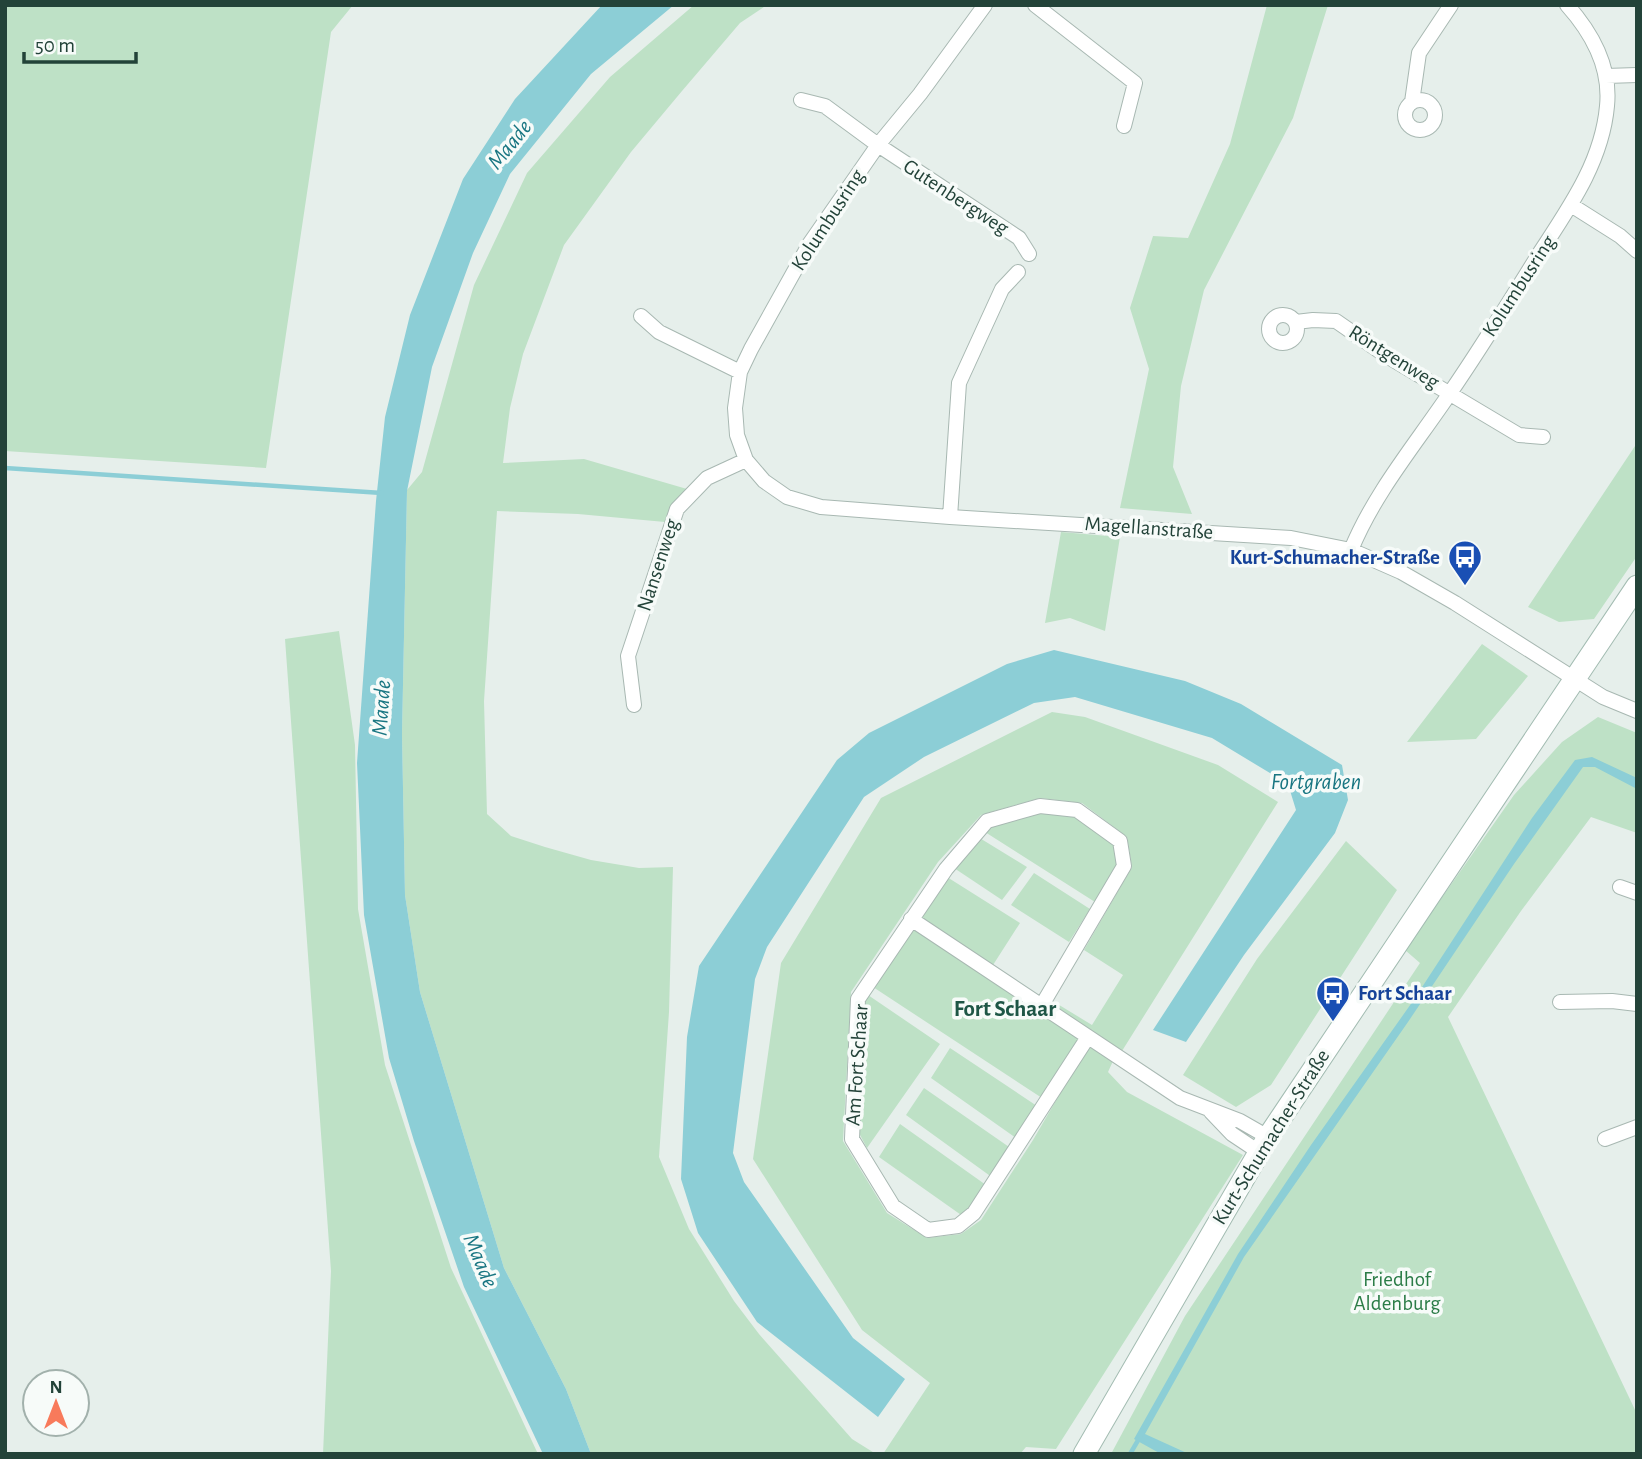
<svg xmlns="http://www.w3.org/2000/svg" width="1642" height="1459" font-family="'Alegreya Sans',sans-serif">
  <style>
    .green { fill: #bee1c6 }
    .water { fill: #8cced6 }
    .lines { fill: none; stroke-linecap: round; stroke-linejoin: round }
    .stream { stroke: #8cced6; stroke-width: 4.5 }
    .minor-casing { stroke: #a8b8b2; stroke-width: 16 }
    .secondary-casing { stroke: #a3bcb2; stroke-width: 23 }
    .minor { stroke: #fff; stroke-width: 14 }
    .secondary { stroke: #fff; stroke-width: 21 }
    .labels { text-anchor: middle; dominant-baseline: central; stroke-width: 7; stroke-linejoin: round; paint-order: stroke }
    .street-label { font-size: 21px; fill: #234339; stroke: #f7fbf9 }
    .transit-label { font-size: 21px; font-weight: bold; fill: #164399; stroke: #f7fbf9; text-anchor: end }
    .park-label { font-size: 21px; fill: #2b7c47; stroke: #f7fbf9 }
    .water-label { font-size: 23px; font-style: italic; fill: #197682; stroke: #f7fbf9 }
    .neighbourhood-label { font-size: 23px; font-weight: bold; fill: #1e5646; stroke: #f7fbf9 }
  </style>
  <rect width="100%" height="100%" fill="#e6efeb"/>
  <path class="green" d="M5,5H353L331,32L266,468L5,451Z
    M694,5H767L740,23L682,91L631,152L564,245L523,354L510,408L503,463L584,459L687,489L665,522L578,514L497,511L484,701L487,814L511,836L545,847L591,860L639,868L673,867L669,1012L659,1157L689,1229L734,1301L759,1334L852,1439L876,1454H591L566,1389L504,1268L420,992L405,895L402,734L407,490L422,472L474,285L527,173L610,77Z
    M1267,5H1328L1293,118L1204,290L1181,386L1173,467L1192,514L1120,508L1149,369L1130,308L1153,236L1188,238L1230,144Z
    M1637,443V556L1594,619L1559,622L1528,607Z
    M1061,532L1120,537L1105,631L1070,618L1045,623Z
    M339,631L355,745L358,909L385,1065L451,1268L538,1454H323L331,1271L285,639Z
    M1482,644L1528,676L1476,739L1407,742Z
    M1052,712L1085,717L1218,765L1278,802L1122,1051L1049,1003L1051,1000L1092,1025L1123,975L1084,950L1132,867L1127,837L1082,803L1040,798L981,815L938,862L851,992L843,1141L887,1213L927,1238L961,1234L981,1220L1033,1140L1089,1044L1113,1061L1108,1072L1127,1092L1243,1155L1056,1449L1026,1447L1020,1454H883L930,1383L862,1330L753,1159L781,963L881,798Z
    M1598,717L1637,733V833L1591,817L1521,911L1448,1017L1637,1414V1454H1111L1185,1316L1420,963L1405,950L1514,795L1562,742Z
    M1040,812L1074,815L1115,844L1118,864L1095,902L985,832L990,826Z
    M978,837L1027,867L1002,900L954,868Z
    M1346,841L1397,890L1271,1085L1236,1107L1183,1075L1257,959Z
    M1034,873L1090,909L1069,942L1011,905Z
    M947,877L1020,923L993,965L919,917Z
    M913,928L1080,1039L1042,1098L873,987Z
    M868,995L940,1044L867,1148L859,1133L865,999Z
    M950,1048L1037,1106L1016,1138L931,1078Z
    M924,1088L1012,1149L993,1178L906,1115Z
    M900,1124L986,1185L964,1217L879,1157Z"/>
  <path class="water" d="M602,5H674L591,74L510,174L473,253L432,367L407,491L402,734L405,895L420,992L504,1268L566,1389L591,1454H543L464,1287L414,1141L389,1058L364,915L357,763L376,501L385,417L410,315L463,179L515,99Z
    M1054,650L1185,681L1241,704L1342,765L1348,800L1335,833L1244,955L1186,1042L1153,1030L1296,810L1288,784L1212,738L1075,697L1034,703L924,757L864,797L767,947L755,979L733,1153L744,1182L853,1338L905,1379L878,1417L757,1322L698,1233L681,1179L687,1037L699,966L837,760L869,733L1007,664Z
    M1592,757L1637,778V789L1595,767H1583L1514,864L1408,1022L1244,1257L1145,1434L1189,1454H1161L1134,1439L1238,1254L1311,1145L1413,1001L1532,818L1575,760Z"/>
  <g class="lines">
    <path class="stream" d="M5,468L382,493
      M1130,1454L1140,1437"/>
    <g class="minor-casing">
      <path id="minor" d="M985,5L920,94L878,145L810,243L751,349L740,372L735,408L737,435L746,460L764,481L787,497L821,507L950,517L1291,538L1351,550L1401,572L1455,603L1603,697L1637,711
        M1035,5L1135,83L1124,126
        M1606,76L1637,75
        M801,100L825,106L878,145L1019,238L1029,254
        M1405 115a15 15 0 1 1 30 0a15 15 0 1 1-30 0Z
        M1412,102L1419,53L1451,5
        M1571,205L1620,236L1637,251
        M1269 329a14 14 0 1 1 28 0a14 14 0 1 1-28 0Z
        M641,316L659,332L740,372
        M1296,322L1313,320L1336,321L1385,355L1519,435L1543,437
        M950,517L959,383L1002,289L1018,272
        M1351,550C1375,492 1415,445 1450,393C1481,348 1510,301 1539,254C1569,208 1602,162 1607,106C1611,67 1592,33 1567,5
        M634,705L628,656L677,509L707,478L746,460
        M1620,887L1637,893
        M911,919L1180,1098L1240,1121L1268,1137
        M1560,1002L1612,1001L1637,1004
        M1042,1005L1124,866L1120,841L1077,810L1040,806L987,821L946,869L858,999L852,1139L893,1206L928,1230L958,1226L974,1213L1088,1037
        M1211,1112L1232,1134L1259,1152
        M1605,1139L1637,1127"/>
    </g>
    <g class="secondary-casing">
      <path id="secondary" d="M1084,1454L1268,1137L1637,586"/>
    </g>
    <use href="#minor" class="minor"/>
    <use href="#secondary" class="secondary"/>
  </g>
  <defs>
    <g id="bus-pin" transform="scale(1.75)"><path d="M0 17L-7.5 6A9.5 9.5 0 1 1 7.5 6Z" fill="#1a4fb4" stroke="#f7fbf9"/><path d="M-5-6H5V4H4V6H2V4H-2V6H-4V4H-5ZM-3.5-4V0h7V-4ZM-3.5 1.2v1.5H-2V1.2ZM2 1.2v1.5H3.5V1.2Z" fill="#fff"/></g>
  </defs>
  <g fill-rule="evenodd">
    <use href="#bus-pin" x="1465" y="557"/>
    <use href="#bus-pin" x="1333" y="993"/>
  </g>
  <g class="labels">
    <g class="street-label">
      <text transform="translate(956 197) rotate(33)">Gutenbergweg</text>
      <text transform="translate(828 220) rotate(-57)">Kolumbusring</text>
      <text transform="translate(1519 286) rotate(-57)">Kolumbusring</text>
      <text transform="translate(1394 357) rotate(32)">Röntgenweg</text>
      <text transform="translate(1149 528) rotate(4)">Magellanstraße</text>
      <text transform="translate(658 565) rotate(-72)">Nansenweg</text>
      <text transform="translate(857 1065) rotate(-86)">Am Fort Schaar</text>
      <text transform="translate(1271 1137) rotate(-58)">Kurt-Schumacher-Straße</text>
    </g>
    <g class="transit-label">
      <text x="1440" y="557">Kurt-Schumacher-Straße</text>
      <text x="1358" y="993" text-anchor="start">Fort Schaar</text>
    </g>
    <g class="park-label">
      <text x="1397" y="1279">Friedhof<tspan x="1397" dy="24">Aldenburg</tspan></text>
    </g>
    <g class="water-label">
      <text transform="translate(510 145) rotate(-51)">Maade</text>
      <text transform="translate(382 708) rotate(-86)">Maade</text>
      <text x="1316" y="782">Fortgraben</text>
      <text transform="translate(480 1261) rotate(67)">Maade</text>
    </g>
    <g class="neighbourhood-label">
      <text x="1005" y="1009">Fort Schaar</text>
    </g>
  </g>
  <rect width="1642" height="1459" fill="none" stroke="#234339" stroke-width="14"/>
  <g transform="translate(56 1403)"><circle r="33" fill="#f7fbf9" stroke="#a2b1ac" stroke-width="2"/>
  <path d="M0-5L12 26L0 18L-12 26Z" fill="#f87a5b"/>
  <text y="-10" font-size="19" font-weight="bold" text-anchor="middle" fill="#234339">N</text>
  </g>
  <path d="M24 52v10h112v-10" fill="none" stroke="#234339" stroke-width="3.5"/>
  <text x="35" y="52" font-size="21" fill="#234339" stroke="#f7fbf9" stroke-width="5" paint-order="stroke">50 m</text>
</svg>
